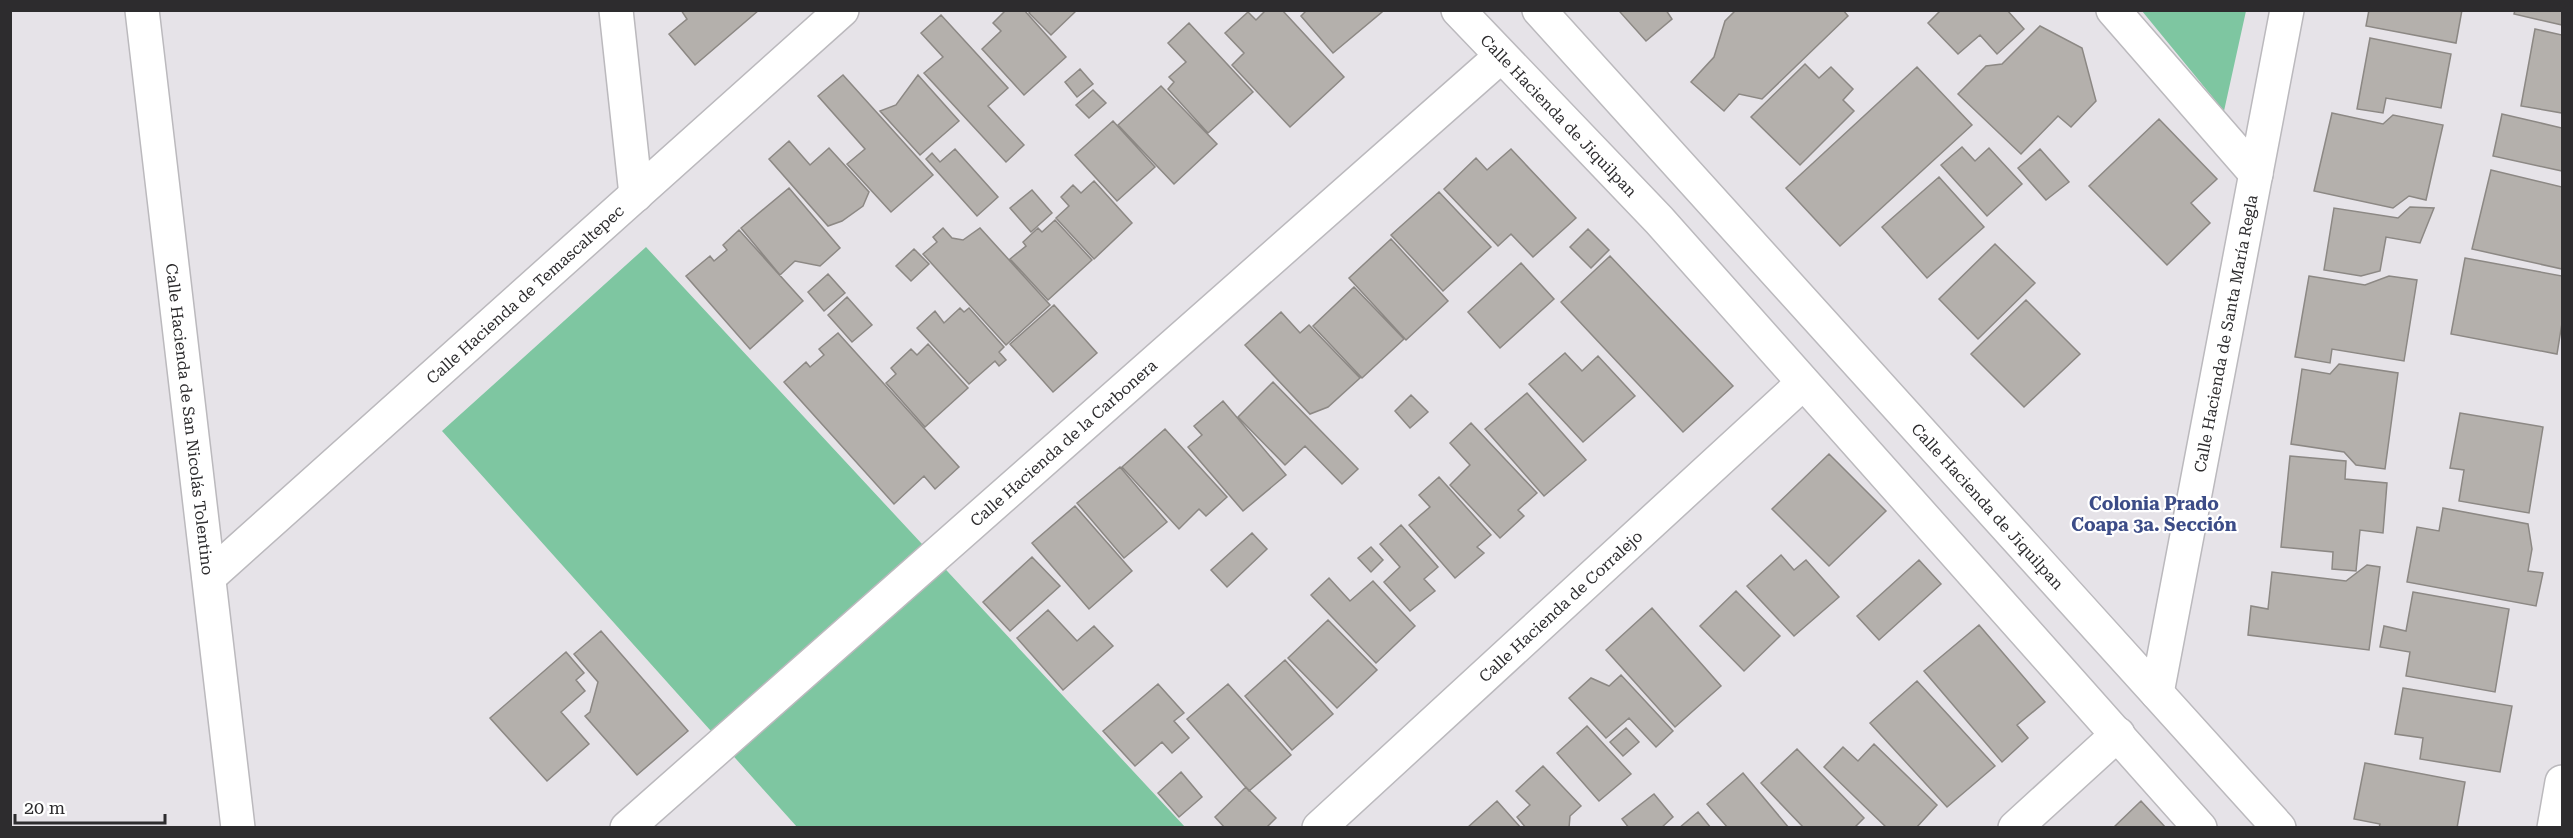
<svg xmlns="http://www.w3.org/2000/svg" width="2573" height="838" font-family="'Roboto Serif',serif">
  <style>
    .green { fill: #7ec6a1 }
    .building { fill: #b4b0ac; stroke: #8c8884; stroke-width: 1.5 }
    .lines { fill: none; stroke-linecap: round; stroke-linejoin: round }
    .minor-casing { stroke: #bbb9bd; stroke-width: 36 }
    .minor { stroke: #fff; stroke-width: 33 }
    .labels { text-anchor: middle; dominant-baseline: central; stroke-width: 4.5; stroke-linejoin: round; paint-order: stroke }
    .street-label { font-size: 16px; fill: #2d2c2e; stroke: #fff }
    .neighbourhood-label { font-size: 18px; font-weight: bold; fill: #3c4c87; stroke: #fff }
  </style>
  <rect width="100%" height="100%" fill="#e6e3e8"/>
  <path class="green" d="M2142,11H2246L2224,111Z
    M646,247L1185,827H797L442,431Z"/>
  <path class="building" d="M681,10H759L695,65L669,34L687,19Z
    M1006,10H1024L1066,57L1024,95L982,49L1001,31L993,23Z
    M1031,10H1077L1051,35L1029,13Z
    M1266,10H1282L1344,77L1290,127L1232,65L1244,53L1225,33L1248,12L1256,20Z
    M1307,10H1381L1382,12L1333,53L1301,16Z
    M1621,10H1666L1672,19L1646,41L1620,12Z
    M1736,10H1843L1848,16L1762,99L1739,94L1724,111L1691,82L1714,57L1725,21Z
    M1941,10H2007L2024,29L1997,54L1980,35L1958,54L1928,23Z
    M2369,10H2462L2456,43L2366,26Z
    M2515,10H2562V25L2514,14Z
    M941,15L1008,88L988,106L1024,145L1006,162L924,73L943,57L921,33Z
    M1189,23L1253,92L1208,133L1168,89L1174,82L1169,77L1186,62L1168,43Z
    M2040,26L2082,48L2096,101L2071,127L2058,116L2021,154L1958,94L1986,66L2002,64Z
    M2535,29L2562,35V113L2521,106Z
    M2370,38L2451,54L2441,108L2386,98L2383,113L2357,109Z
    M1805,64L1819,78L1831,67L1853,89L1843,100L1854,111L1800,165L1751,117Z
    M1917,67L1972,125L1840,246L1786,188Z
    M1080,69L1093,84L1077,97L1065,82Z
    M843,75L933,175L891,212L847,164L865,149L818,96Z
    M918,75L959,121L920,155L880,111L896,105Z
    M1161,86L1217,144L1174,184L1118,125Z
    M1093,90L1106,103L1089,118L1076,105Z
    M2332,113L2383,124L2393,115L2443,125L2426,200L2409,196L2393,208L2314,191Z
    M2502,114L2562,128V171L2493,156Z
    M2159,119L2217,179L2191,203L2210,223L2167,265L2089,186Z
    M1113,121L1155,167L1117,201L1075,155Z
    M789,141L810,165L829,148L869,192L863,206L842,221L828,226L769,159Z
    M1962,147L1975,161L1989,148L2022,184L1987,216L1941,165Z
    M955,149L998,197L977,216L926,159L932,153L940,162Z
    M1511,149L1576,218L1533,257L1511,234L1498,246L1444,189L1476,158L1487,170Z
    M2040,149L2069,182L2046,200L2018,168Z
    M2491,170L2562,187V269L2472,249Z
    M1939,177L1984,227L1927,278L1882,227Z
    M1094,181L1132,223L1094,259L1056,218L1069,206L1061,197L1073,185L1081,193Z
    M789,188L840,248L820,266L795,261L780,275L741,228Z
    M1032,190L1052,213L1031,232L1010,208Z
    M1439,192L1491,247L1443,291L1391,235Z
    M2410,207L2434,208L2420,243L2386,237L2380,271L2361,276L2324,270L2334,208L2398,218Z
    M1055,220L1092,260L1048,300L1010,259L1026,246L1023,242L1038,228L1042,232Z
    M943,228L952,238L963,240L980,228L1050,305L1006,345L923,254L937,242L933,237Z
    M1588,229L1609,250L1591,268L1570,247Z
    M739,230L803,301L750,349L686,276L710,256L714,261L727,250L723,245Z
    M1391,239L1448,301L1406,340L1349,278Z
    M1995,244L2035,283L1978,339L1939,299Z
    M914,249L929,264L911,281L896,266Z
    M1610,256L1733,386L1683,432L1561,302Z
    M2465,258L2562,276V323L2557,354L2451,334Z
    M1521,263L1554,299L1500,348L1468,312Z
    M828,274L845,293L824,311L808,292Z
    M2309,276L2365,285L2389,276L2417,280L2404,361L2332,349L2330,363L2295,357Z
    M1354,287L1404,339L1362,378L1313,326Z
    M847,297L872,325L852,342L828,315Z
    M2026,300L2080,354L2024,407L1971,354Z
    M1054,305L1097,353L1053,392L1010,344Z
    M960,308L964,312L969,308L1004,347L999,352L1006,360L999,366L995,361L969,384L917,328L935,311L944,323Z
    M1281,312L1300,333L1309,325L1360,378L1328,407L1310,414L1245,345Z
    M838,333L959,467L935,489L924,476L894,504L784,382L806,362L810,367L824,355L819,349Z
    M928,344L968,388L925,427L886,383L896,374L891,368L911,349L917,355Z
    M1565,353L1582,371L1598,356L1635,396L1583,442L1529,384Z
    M2339,364L2398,373L2385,469L2356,465L2344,452L2291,444L2302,369L2330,374Z
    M1273,382L1358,469L1342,484L1305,446L1285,465L1238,417Z
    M1527,393L1586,460L1544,496L1485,429Z
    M1411,395L1428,412L1410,428L1395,411Z
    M1223,401L1286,475L1243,511L1188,447L1202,435L1194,426Z
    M2460,413L2543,427L2529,513L2459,501L2464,470L2450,468Z
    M1471,423L1537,493L1518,510L1524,516L1500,538L1450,485L1470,465L1450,443Z
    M1165,429L1227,497L1206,516L1199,509L1179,529L1122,467Z
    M1829,454L1886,511L1829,566L1772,509Z
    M2290,456L2346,461L2345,479L2387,483L2383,533L2360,530L2356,571L2332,569L2333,552L2281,547Z
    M1120,467L1167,522L1124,558L1077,503Z
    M1439,477L1491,535L1477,547L1484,553L1455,578L1409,525L1430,507L1419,495Z
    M1075,506L1132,571L1089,609L1032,543Z
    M2443,508L2528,524L2532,549L2528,571L2543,573L2536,606L2407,582L2417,527L2439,531Z
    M1401,525L1438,567L1424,579L1435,591L1410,611L1384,582L1400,567L1380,544Z
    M1252,533L1267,549L1227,587L1211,570Z
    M1371,547L1383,560L1371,572L1358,558Z
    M1781,555L1794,570L1806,560L1839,597L1794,636L1747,586Z
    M1032,557L1060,586L1010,631L983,602Z
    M1919,560L1941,584L1879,640L1857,616Z
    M2367,565L2380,567L2369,650L2248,635L2251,606L2268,609L2272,572L2346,581Z
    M1329,578L1350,601L1373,581L1415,626L1376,663L1311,595Z
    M1736,591L1780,636L1744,671L1700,626Z
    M2413,592L2509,609L2495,692L2406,676L2410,652L2380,647L2384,626L2406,631Z
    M1652,608L1721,686L1675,727L1606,650Z
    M1048,610L1077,641L1094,626L1113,646L1063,690L1017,638Z
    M1328,620L1377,670L1337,708L1288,658Z
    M1979,625L2045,702L2017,725L2028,738L2002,762L1924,671Z
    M601,631L688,731L637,775L585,716L590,712L598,682L574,654Z
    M566,652L584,673L576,680L585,691L561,712L589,744L547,781L490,718Z
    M1285,660L1333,714L1292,750L1245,696Z
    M1621,675L1673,731L1656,747L1629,718L1606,738L1569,698L1591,678L1609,686Z
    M1917,681L1995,766L1947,807L1870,723Z
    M1158,684L1184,713L1174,721L1189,738L1172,753L1162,742L1135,766L1103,731Z
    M1228,684L1291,755L1249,791L1187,719Z
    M2403,688L2512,706L2500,772L2420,759L2423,738L2395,734Z
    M1587,726L1631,774L1599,801L1557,753Z
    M1626,728L1639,742L1623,756L1610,742Z
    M1874,744L1937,805L1916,828H1887L1824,767L1843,747L1858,761Z
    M1797,749L1864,818L1854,828H1804L1761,783Z
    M2365,763L2465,782L2457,828H2379L2380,824L2354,819Z
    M1543,766L1581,806L1570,816L1569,828H1526L1517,817L1530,805L1516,791Z
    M1181,772L1202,797L1179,817L1158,793Z
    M1743,773L1789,828H1728L1707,804Z
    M1246,787L1276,818L1266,828H1225L1215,817Z
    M1654,794L1673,817L1661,828H1629L1622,819Z
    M1497,801L1521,828H1467Z
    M2141,801L2166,828H2113Z
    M1698,812L1711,828H1679Z"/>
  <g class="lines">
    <g class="minor-casing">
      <g id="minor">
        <path id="s1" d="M142,10L238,828"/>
        <path d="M616,10L636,195"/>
        <path id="s2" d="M1458,10L1659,220L2200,828"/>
        <path id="s3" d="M1539,10L2279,828"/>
        <path d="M2113,10L2256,174"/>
        <path id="s4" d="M209,577L842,10"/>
        <path id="s5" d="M2157,693L2287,10"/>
        <path id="s6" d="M627,828L1500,57"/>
        <path id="s7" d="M1319,828L1803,383"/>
        <path d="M2015,828L2118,734"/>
        <path d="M2554,828L2562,782"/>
      </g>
    </g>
    <use href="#minor" class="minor"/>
  </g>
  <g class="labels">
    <g class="street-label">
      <text stroke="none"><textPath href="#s2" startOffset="146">Calle Hacienda de Jiquilpan</textPath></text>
      <text stroke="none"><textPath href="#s4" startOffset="424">Calle Hacienda de Temascaltepec</textPath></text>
      <text stroke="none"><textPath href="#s5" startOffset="366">Calle Hacienda de Santa María Regla</textPath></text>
      <text stroke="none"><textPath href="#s1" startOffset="412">Calle Hacienda de San Nicolás Tolentino</textPath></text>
      <text stroke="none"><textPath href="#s6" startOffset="582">Calle Hacienda de la Carbonera</textPath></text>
      <text stroke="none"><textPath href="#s3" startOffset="669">Calle Hacienda de Jiquilpan</textPath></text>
      <text stroke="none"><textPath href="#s7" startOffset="328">Calle Hacienda de Corralejo</textPath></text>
    </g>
    <g class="neighbourhood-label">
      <text x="2154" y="503">Colonia Prado<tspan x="2154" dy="21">Coapa 3a. Sección</tspan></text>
    </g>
  </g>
  <rect width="2573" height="838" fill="none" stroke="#2d2c2e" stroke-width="24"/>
  <path d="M15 814v9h150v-9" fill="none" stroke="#2d2c2e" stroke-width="3"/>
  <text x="24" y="814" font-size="18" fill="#2d2c2e" stroke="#ffffff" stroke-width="4.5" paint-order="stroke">20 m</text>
</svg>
